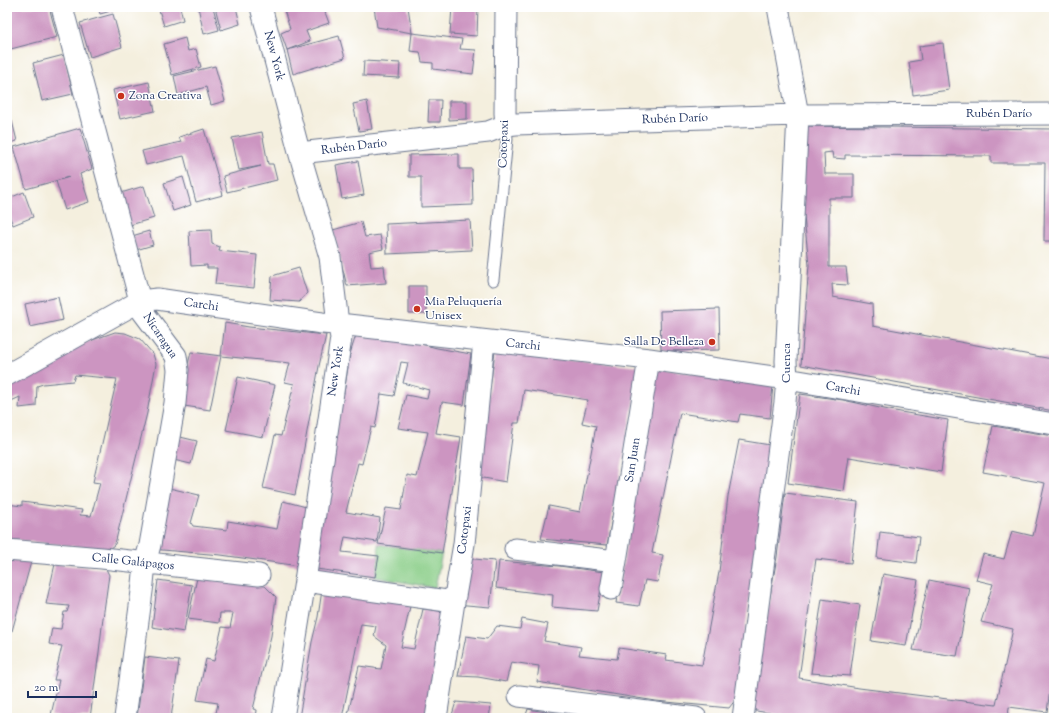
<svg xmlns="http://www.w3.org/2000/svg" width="1061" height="725" font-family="'Sorts Mill Goudy',serif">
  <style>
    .green { fill: #89cd87; stroke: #527e72 }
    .building { fill: #cc95c1 }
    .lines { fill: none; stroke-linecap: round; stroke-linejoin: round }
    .service-casing { stroke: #67728b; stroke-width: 13 }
    .minor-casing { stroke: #67728b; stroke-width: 23 }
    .service { stroke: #fff; stroke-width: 11 }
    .minor { stroke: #fff; stroke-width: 21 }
    .poi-dot { fill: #c8321e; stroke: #fff; stroke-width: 1.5 }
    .labels { text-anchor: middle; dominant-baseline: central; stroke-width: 3; stroke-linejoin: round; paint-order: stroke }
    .street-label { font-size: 12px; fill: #1b2f5e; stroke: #fff }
    .poi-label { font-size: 12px; fill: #1b2f5e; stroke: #fff; text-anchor: start }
  </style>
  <rect width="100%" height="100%" fill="#fff"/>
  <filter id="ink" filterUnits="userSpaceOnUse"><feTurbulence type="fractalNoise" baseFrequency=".025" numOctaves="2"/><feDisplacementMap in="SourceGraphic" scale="8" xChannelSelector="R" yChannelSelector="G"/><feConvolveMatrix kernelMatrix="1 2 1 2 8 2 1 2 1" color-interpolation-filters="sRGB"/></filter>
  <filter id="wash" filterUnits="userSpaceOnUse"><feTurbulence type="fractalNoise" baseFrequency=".012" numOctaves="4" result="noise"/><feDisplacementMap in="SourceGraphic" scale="16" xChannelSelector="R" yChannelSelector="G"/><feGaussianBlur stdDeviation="0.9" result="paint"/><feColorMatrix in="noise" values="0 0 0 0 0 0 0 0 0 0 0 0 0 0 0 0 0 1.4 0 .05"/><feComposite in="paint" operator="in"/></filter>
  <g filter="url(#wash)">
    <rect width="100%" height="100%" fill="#f4efde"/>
    <path class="green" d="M378,544L442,553L435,588L375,577L379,557Z"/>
    <g id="blocks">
      <path class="building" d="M7,7H49L57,37L7,50Z
        M98,7H123V8L100,14Z
        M158,7H180L183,20L164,26Z
        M198,7H213L219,30L204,34Z
        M215,7H236L240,24L221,30Z
        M283,7H323L329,23L306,31L310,41L287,50L281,33L290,29Z
        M374,7H408L412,33L377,27Z
        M452,7H478L477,36L450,34Z
        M113,14L122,47L90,57L80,23Z
        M412,33L462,39L460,49L476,50L473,74L433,69V63L422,62L420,52L410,51Z
        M339,36L345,58L293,74L287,50Z
        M185,38L188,51L196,49L201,67L172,75L164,44Z
        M943,43L949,90L913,95L909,62L921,60L919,46Z
        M64,55L73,94L42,101L33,63Z
        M364,61L400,63L399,78L363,76Z
        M215,66L225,101L211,105L206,87L178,95L174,76Z
        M149,82L155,111L120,119L113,90Z
        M429,100H441L440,122H428Z
        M367,101L372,129L359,131L353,104Z
        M449,101H467V119L449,120Z
        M12,121L17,141L7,144V123Z
        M804,126L1054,129V241H1044L1045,163H991V156L845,155V159L833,158L832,152L824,153L825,174H854V198H829V267H846L848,285L832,284L833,297L872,304L873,326L1052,359L1053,351H1054V411L801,365L809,265L802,197Z
        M80,128L92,169L80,174L89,202L65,210L56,181L69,177L26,189L14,147Z
        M204,129L223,195L196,202L184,156L146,165L142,151L181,142L179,137Z
        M262,132L268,164H273L277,180L227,192L223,176L261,166L239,170L232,138Z
        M459,154V169H472L473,205L421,207V177H409V155Z
        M358,161L364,195L342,199L336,165Z
        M183,177L191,205L173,211L164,183Z
        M144,186L154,218L130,225L121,193Z
        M24,192L33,217L13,225L7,210V199Z
        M470,220L472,250L387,254L386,224Z
        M361,222L365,237L380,235L383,249L369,252L371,267L384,266L386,283L347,286L333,230Z
        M211,230L212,244L220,247L219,251L257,255L254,288L215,284L217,268H207V265L191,266L189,231Z
        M149,231L153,245L136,250L132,236Z
        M299,268L307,293L299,302L270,300L272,276Z
        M409,286H426V314H409Z
        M58,297L63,320L30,327L25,304Z
        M719,309L720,350L661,351L660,311Z
        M225,323L249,327L326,335L319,366L300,470L295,495L263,488L275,435L281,436L294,384L285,382L290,363L221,356Z
        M115,332L125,333L140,339L153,354L156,364L147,413L115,544L108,550L7,539V504L22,506V502L82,510L80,515L91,516L100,483L93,482L117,379L75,375L73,381L43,384L37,386L36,406L19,408L20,397L11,401L12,415L7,416V381L81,344Z
        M356,335L413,342L437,348L471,354L464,405L442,402L436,433L461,437L442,553L378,544L386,508L401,510L407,475L417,477L428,432L398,428L406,395L427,399L429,390L403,383L408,363L401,362L394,396L381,394L375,428L371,427L362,464L358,463L346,512L380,518L377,542L345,537L342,552L379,556L375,577L309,568L345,387L350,354Z
        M495,351L640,367L607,545L541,539L549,506L580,512L596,426L582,423L588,400L524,390L519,423H514L506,482L478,477Z
        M191,352L221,356L210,410L178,405Z
        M657,368L773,385L770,418L740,414L738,422L680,413L652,553L663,555L658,582L645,580L639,606L616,603Z
        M238,377L275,385L263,437L226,430Z
        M800,394L843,400L889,410L948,420L941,472L849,457L844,491L788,483Z
        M993,426L1054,436V659L1047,712L1009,707L1008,718H802L750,710L777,557L785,493L858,502L851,563L816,559L799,678L859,688L996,705L1013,629L981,622L993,584L976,580L983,554L1004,559L1012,531L1033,536L1045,483L983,472Z
        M176,436L197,441L191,464L169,459Z
        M739,440L770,445L736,699L729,708L656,701L537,682L539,666L511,662L506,682L478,677L458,676L466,636L487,639L497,626L520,629L522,619L548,624L544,641L581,647L579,655L617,659L619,648L667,655L666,660L702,665L719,572L728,496Z
        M165,487L199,495L191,523L193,526L227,530L228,521L277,529L283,501L310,508L299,566L221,555L151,549Z
        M880,532L919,537L916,563L877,558Z
        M464,558L495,561L490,607L455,604Z
        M7,560L31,562L12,631L7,630Z
        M499,561L559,566L604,572L597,611L552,607L553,595L496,588Z
        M55,564L106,569L109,575L103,618L99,652L90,718H58V716L51,715L59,680H54L62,646L49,644L52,628L61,629L64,612H67L69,606L46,604Z
        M883,574L918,580L906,646L871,641Z
        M197,578L265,586L276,597L271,636L253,709L257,710L256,718H215L218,703L197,700L206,659L214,661L222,627L230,628L233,613H220L219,623L188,619Z
        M158,580L192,585L184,632L152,627Z
        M929,580L970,588L957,656L913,650Z
        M322,590L411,602L401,647L414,649L423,609L439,611L445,617L426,718H377L348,714L359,666L381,669L386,645L374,636L376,626L361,624L342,718H299L312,642L318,617Z
        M822,599L860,605L850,676L811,673Z
        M145,657L179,661L171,718H137Z
        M456,702L491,705L489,718H451Z
        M528,709L575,717V718H525Z"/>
    </g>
  </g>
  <g filter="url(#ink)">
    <use href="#blocks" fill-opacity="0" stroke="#67728b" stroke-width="1"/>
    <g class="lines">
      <g class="service-casing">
        <path id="service" d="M493,280L507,139L506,125"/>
      </g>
      <g class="minor-casing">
        <path id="minor" d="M62,7L143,312L176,356L178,370L175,403L150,545L145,563L143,584L125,718
          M261,7L300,155L330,257L337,315L341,338L305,581L283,718
          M506,7L505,113L506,125
          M300,155L308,152L488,132L506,125L516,124L798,115L1054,114
          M7,375L140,301L157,299L322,323L348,325L649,359L787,379L1054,424
          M515,549L616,561
          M7,550L102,558L259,575
          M305,581L454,602
          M611,589L616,561L649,359
          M519,696L696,718
          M436,718L454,602L464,544L484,341
          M743,718L785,402L787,379L786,361L798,115L778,7"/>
      </g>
      <use href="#service" class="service"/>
      <use href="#minor" class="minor"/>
    </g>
  </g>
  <g class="poi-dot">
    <circle cx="121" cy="96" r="4"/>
    <circle cx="417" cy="309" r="4"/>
    <circle cx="712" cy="342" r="4"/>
  </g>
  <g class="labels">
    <g class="street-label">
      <text transform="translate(274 56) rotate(75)">New York</text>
      <text x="999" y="114">Rubén Darío</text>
      <text transform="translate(675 119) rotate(-2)">Rubén Darío</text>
      <text transform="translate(504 144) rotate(-88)">Cotopaxi</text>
      <text transform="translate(354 147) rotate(-7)">Rubén Darío</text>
      <text transform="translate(201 305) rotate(8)">Carchi</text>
      <text transform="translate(160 336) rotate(56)">Nicaragua</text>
      <text transform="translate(523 345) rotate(6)">Carchi</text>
      <text transform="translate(787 363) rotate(-90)">Cuenca</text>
      <text transform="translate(336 371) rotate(-81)">New York</text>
      <text transform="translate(843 389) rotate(10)">Carchi</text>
      <text transform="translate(633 460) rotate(-81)">San Juan</text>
      <text transform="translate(465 530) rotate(-83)">Cotopaxi</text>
      <text transform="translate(133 562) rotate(6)">Calle Galápagos</text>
    </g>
    <g class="poi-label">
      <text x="129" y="96">Zona Creativa</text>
      <text x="425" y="302">Mia Peluquería<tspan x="425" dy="14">Unisex</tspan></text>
      <text x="704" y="342" text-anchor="end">Salla De Belleza</text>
    </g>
  </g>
  <rect width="1061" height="725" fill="none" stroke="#fff" stroke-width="24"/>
  <path d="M28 691v6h68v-6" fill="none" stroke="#1b2f5e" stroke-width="2"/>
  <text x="34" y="691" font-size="12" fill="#1b2f5e" stroke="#ffffff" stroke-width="3" paint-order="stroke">20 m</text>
</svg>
